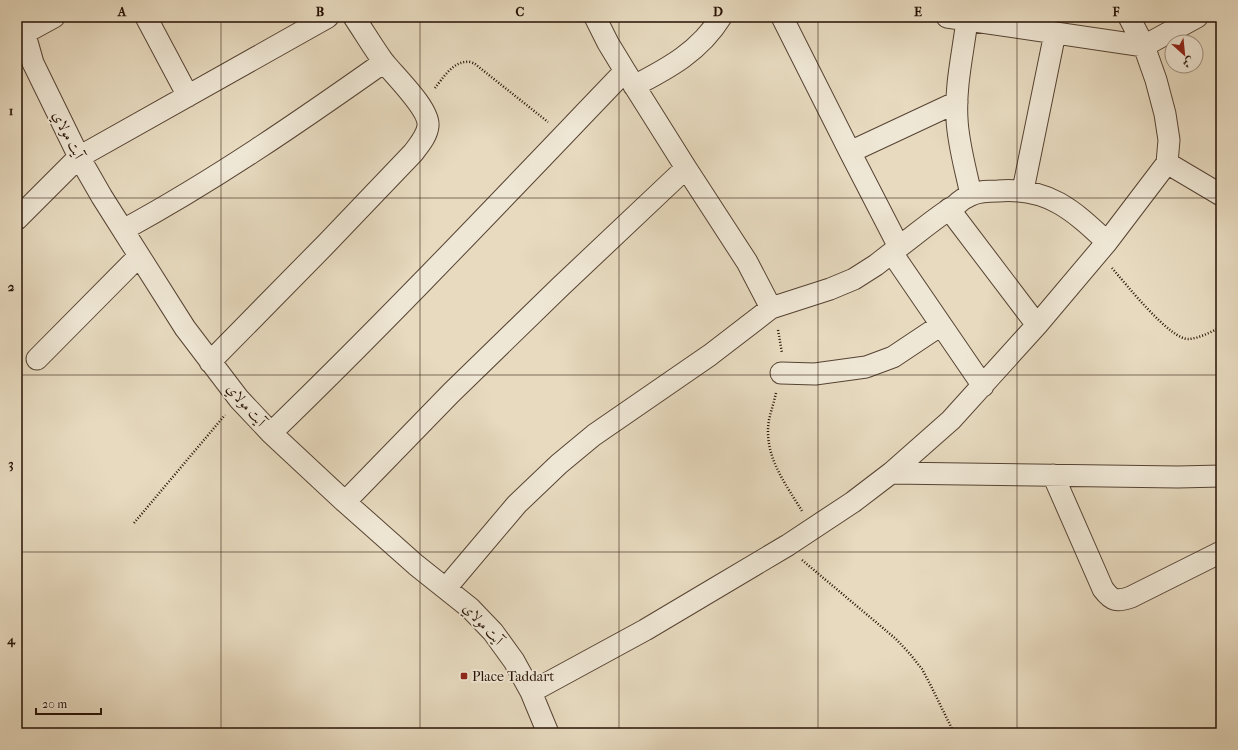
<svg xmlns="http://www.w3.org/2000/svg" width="1238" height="750" font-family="'IM FELL French Canon',Amiri,serif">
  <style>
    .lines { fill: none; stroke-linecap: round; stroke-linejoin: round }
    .minor-casing { stroke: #564333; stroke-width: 23 }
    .path { stroke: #261104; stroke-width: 2.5; stroke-dasharray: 1 2; stroke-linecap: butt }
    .minor { stroke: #efe7d5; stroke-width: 21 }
    .grid { fill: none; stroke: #261104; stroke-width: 1; stroke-opacity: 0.55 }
    .poi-dot { fill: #8f2418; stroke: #efe7d5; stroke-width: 1.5 }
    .labels { text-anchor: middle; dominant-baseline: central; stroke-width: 3.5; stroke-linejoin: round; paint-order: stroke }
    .street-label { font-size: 14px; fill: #261104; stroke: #efe7d5 }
    .poi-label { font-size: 14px; fill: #261104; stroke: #efe7d5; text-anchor: start }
    .neatline { fill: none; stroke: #261104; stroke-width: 1.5 }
    .grid-label { font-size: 13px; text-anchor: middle; font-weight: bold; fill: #261104 }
  </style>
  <rect width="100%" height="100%" fill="#e7dabf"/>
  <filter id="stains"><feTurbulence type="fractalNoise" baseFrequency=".005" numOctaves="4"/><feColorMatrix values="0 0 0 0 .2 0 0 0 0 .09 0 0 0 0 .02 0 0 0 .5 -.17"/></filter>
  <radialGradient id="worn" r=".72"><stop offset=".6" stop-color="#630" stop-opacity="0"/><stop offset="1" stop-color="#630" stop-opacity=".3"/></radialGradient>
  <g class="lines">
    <g class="minor-casing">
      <path id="minor" d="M20,17L33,63L79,157L102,197L185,328L239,399L271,433L345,502L416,565L470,608L493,632L514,661L531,692L548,733
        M146,17L188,96
        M595,17L608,43L625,71L686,168L747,262L771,308
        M782,17L850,152L899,247C918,233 936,217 956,205C960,201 966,197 971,195C979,191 989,191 998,191C1048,187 1073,210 1107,242
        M947,17L1144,46L1197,17
        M967,20C963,53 955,86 957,119C958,144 966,170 971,195
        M23,34L54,17
        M634,86C669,68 700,51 721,17
        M850,152L957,102
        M1167,163L1221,195
        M1023,190L1055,33
        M949,209L1037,325
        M17,219L79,157L328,17
        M123,230C215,180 299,122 384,62
        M892,253L983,386
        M37,359L139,256
        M210,362L327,243L413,153C419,145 427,136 428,126C430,109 394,75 383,61C373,47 364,32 354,17
        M781,373L815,374L866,367L893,357L941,325
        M271,433C392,316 508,193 625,71
        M891,473L1178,477L1221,476
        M1053,475L1103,589C1112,601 1117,602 1131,597L1221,552
        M345,502L451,393L560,287L686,168
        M446,588L517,504L559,464L594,435L710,355L771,308L830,289L854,279L876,265L899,247
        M531,692L645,630L714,589L788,545L853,502L891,473L951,420L1037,325L1107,242L1167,163L1169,140L1165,114L1156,80L1144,46L1129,17"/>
    </g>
    <path class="path" d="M435,88C442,79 453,62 466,62C469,61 473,63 475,64L548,122
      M1112,268C1125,283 1171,341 1189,339C1200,338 1211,332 1221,327
      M778,330L782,353
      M776,393C774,402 771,411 769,420C763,455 785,483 802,511
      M134,523L225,415
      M802,560L896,639L910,654L922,669L931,686L954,733"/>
    <use href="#minor" class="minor"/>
  </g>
  <path class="grid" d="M221,17V733M420,17V733M619,17V733M818,17V733M1017,17V733M17,198H1221M17,375H1221M17,552H1221"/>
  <rect class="poi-dot" x="460" y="672" width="8" height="8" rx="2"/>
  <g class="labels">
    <g class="street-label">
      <text transform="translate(68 135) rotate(63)">آيت مولاي</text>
      <text transform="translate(246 405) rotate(49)">آيت مولاي</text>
      <text transform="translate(483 624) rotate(47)">آيت مولاي</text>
    </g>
    <g class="poi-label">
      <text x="472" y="676">Place Taddart</text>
    </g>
  </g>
  <rect width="1238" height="750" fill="none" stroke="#e7dabf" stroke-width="44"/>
  <g transform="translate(1184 54) rotate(153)"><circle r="19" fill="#efe7d5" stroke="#9f9181"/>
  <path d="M0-3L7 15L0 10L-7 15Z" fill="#8f2418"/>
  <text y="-6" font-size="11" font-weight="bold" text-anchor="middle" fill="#261104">ش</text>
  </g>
  <path d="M36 708v6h65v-6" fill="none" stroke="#261104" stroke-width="2"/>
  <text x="42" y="708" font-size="12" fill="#261104" stroke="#efe7d5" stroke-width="3" paint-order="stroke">20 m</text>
  <rect x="22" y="22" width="1194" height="706" class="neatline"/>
  <g class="grid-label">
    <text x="122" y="16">A</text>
    <text x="320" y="16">B</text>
    <text x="520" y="16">C</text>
    <text x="718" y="16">D</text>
    <text x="918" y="16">E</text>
    <text x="1116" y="16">F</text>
    <text x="11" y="115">1</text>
    <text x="11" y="291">2</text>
    <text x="11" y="468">3</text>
    <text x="11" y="644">4</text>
  </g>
  <rect width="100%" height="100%" filter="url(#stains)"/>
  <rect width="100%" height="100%" fill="url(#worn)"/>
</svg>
